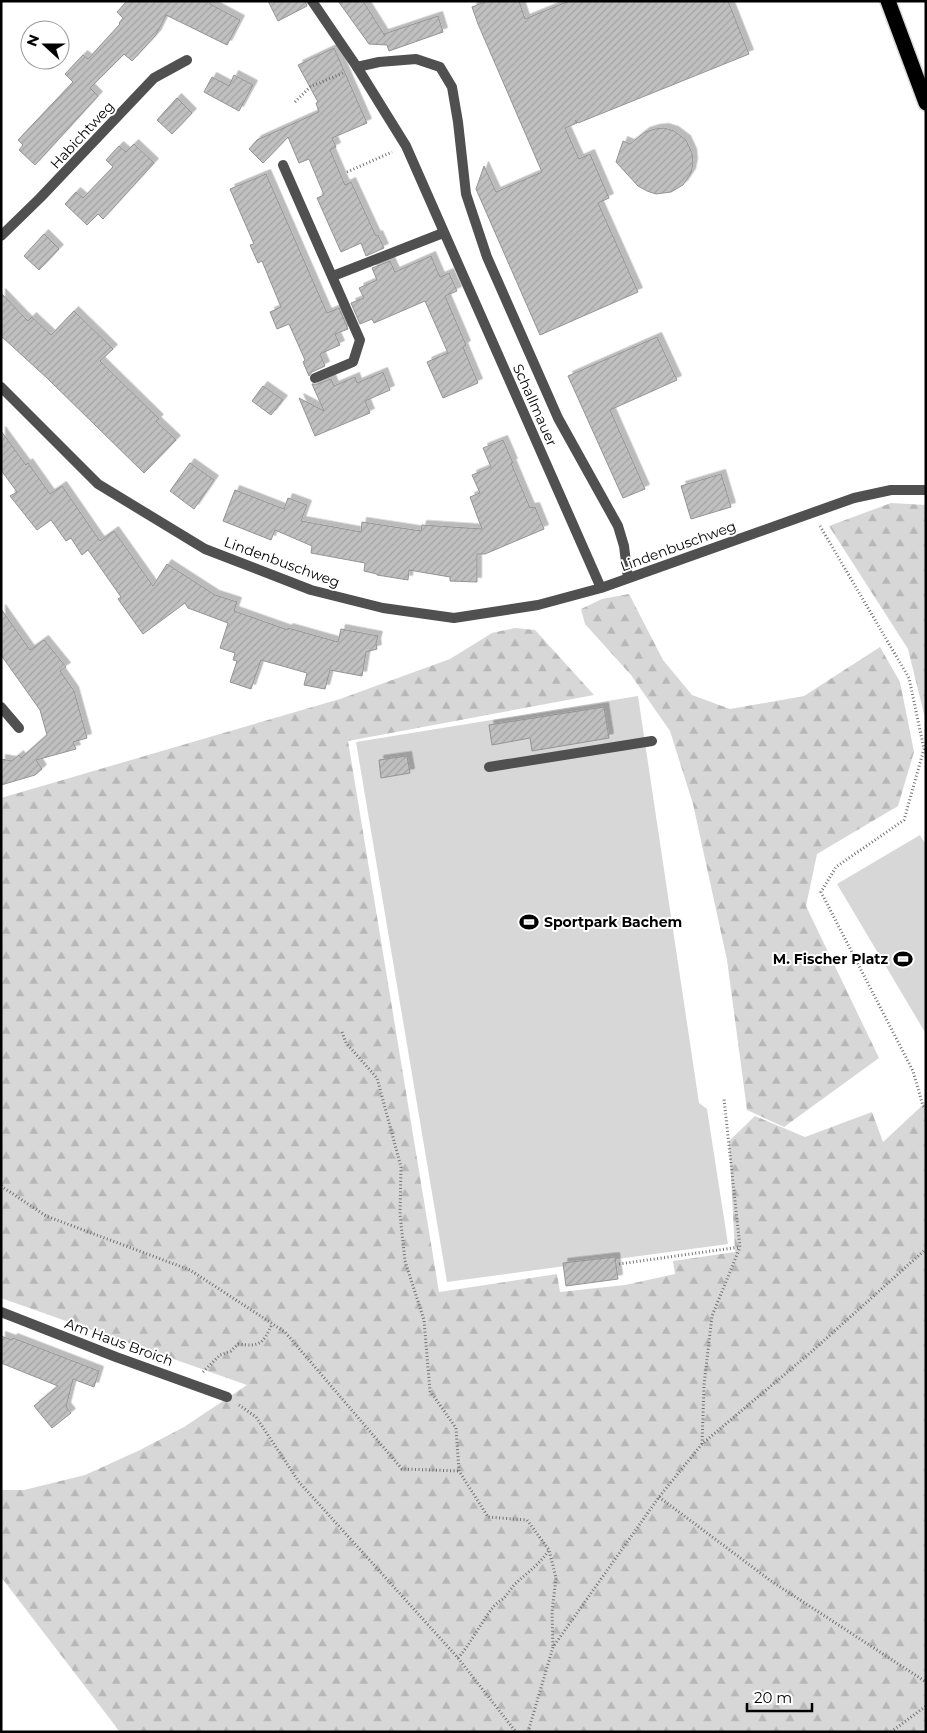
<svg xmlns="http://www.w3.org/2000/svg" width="927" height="1733" font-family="Montserrat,sans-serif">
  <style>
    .forest { fill: url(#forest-firs) }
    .garden { fill: #d7d7d7 }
    .building { fill: url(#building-hatch); stroke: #949494; filter: url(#shadow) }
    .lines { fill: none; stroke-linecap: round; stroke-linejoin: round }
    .motorway-casing { stroke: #dbdbdb; stroke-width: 18 }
    .path { stroke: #727272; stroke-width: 3; stroke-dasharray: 1 2.5; stroke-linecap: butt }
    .service { stroke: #505050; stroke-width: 10 }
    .minor { stroke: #505050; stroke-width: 10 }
    .motorway { stroke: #000; stroke-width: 15 }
    .labels { text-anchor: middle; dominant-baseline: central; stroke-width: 4; stroke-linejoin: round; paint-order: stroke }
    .street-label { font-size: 14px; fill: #000; stroke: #fff }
    .poi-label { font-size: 14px; font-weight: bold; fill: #000; stroke: #fff; text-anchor: start }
  </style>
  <defs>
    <pattern id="forest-firs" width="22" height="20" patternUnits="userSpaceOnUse" patternTransform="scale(1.25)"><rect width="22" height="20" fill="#d7d7d7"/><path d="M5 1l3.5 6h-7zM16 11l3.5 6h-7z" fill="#b7b7b7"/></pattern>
    <pattern id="building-hatch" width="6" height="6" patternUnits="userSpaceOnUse" patternTransform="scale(1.25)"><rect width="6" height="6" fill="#c0c0c0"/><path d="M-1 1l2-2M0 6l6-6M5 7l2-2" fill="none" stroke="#a3a3a3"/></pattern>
    <filter id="shadow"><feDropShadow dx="4.5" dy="-4.5" stdDeviation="0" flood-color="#0004"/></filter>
  </defs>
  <rect width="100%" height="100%" fill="#fff"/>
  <path class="forest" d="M891,503L926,505V722L908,649L829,526Z
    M629,594L663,660L692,695L730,709L804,696L880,647L900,682L914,752L898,806L817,854L806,906L879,1058L784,1127L747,1110L727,960L693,804L670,731L631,675L585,624L581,609L602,599Z
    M515,628L535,630L594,695L348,741L439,1292L557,1274L560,1292L625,1285L675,1274L673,1261L735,1252L729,1141L755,1116L805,1137L872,1112L883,1142L926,1102V1732H120L1,1577V1490H24L85,1475L140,1450L184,1427L247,1385L1,1298V798L340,699L450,659L492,633Z"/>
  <path class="garden" d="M638,696L699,1103L707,1109L728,1244L447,1282L356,742Z
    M920,835L926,845V1034L837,884Z"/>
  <path class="building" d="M127,1H210V4L240,20L227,45L166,15L156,35L132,61L124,54L90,88L98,96L35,165L19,150L23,145L18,140L73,82L65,74L83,55L88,59L120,24L119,23L123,18L117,12Z
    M268,1H305L307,6L278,21Z
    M338,1H363L385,36L384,34L438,16L443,32L389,51L387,45L369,44Z
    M487,1H519L525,19L569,1H728L749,54L578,123L575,120L577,123L565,128L579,159L590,154L609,198L598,203L638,292L540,335L476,189L484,166L496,192L542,172L478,24L472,7Z
    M334,48L367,123L332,138L336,147L330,150L345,185L351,182L376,236L378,235L384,248L366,256L361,243L341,252L317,198L324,195L309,159L299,163L288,137L263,163L249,149L257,140L319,112L316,103L318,102L298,65Z
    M234,75L253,85L239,111L204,92L212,77L229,86Z
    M177,98L192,113L172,134L157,120Z
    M664,128L674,131L686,140L692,153L693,163L691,173L683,185L671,192L656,194L647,191L638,186L616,162L623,141L630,144L645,132L655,129Z
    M134,144L154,163L103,219L98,214L87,225L65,204L76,192L83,198L113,167L106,160L119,146L126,152Z
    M266,174L327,313L339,308L348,329L335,334L340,345L320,354L325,366L312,372L309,376L303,362L305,360L289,324L277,329L270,312L281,307L262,261L258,263L250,245L254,244L230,189Z
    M44,234L59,249L39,270L24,256Z
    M431,256L440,277L449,273L457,291L445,296L466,345L463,347L478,383L443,398L427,362L448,353L425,301L374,323L372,319L360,324L351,303L364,298L359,288L377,280L372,268L390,261L395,272Z
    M1,293L28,321L32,317L51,335L74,311L113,349L100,361L159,419L156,421L176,440L144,473L48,379L1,336Z
    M657,337L677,380L610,410L645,489L623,498L568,376Z
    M383,372L390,390L365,401L370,413L315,436L299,398L324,411L312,384H318L331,379L334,386L355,377L357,383Z
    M263,386L283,400L271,415L252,401Z
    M1,431L26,465L28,463L50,494L62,486L100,541L114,531L153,586L167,564L215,595L237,602L234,611L288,630V628L338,642L341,629L378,636L376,643L377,649L366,652L362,676L330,670L325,689L304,685L307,673L261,660L251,689L230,682L237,661L233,660L235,653L220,648L228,623L188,608L185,603L143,634L118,599L121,597L88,550L82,555L71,538L66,541L51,520L37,530L10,496L17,492L1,470Z
    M503,440L513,463H511L530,508L535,507L544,529L485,554H477V582L450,581V577L409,570L408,580L377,575V574L364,571L365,563L311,553L312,546L275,530L271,540L223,521L235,490L284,509L288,498L307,505L301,521L361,532L362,522L421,531L422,525L482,529L470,497L480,493L472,475L491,467L483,448Z
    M190,463L214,480L194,509L170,491Z
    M721,474L731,507L691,519L681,486Z
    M1,609L30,650L44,640L66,667L60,671L74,691L87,738L73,742L76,749L36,760L42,769L35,775L1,785V759L12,761L19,755L21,758L47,735L40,710L1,655Z
    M604,707L609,738L532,751L530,738L492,745L489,725Z
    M407,756L410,773L381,778L379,760Z
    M615,1257L618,1279L566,1286L563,1263Z
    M1,1336L12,1340L13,1338L99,1371L94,1387L73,1379L66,1407L71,1413L52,1428L34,1406L58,1386L1,1363Z"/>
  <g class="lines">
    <g class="motorway-casing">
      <path id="motorway" d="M888,1L926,103"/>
    </g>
    <path class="path" d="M295,102L310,87L343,73
      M347,172L392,152
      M820,526L909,678L924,749L904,820L836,867L821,892L913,1071L923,1106L926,1109
      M342,1032L346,1043L377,1078L401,1167L400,1214L405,1261L424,1320L430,1391L456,1428L459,1471L488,1517L527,1520L549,1550L556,1578L552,1612L553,1647
      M1,1186L46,1216L190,1270L285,1332L402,1469L459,1471
      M619,1264L740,1247L724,1099
      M203,1372L220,1355L231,1351L238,1344C260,1347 263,1344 272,1324
      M239,1405L256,1417L299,1482L458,1658L516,1732
      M702,1444L704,1385L712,1316L740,1247
      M659,1497L771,1581L926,1682
      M458,1658C472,1642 481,1622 494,1606C497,1603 500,1601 503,1599C508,1594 511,1588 516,1583C527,1573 540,1564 549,1550
      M528,1732L553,1647L659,1497L702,1444L810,1353L926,1249
      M891,1732L926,1706"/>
    <path class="service" d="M357,67L379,62L416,59L440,67L452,87L458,122L466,194L487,257L558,418L618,526L624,546L628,578
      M489,767L652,741"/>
    <path class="minor" d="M312,1L357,67L406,146L601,588
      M283,165L360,340L353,362L315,378
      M1,236L40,198L154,78L187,60
      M333,276L443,233
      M1,387L98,484L205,549L311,590L383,608L454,618L538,605L601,588L854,498L891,490H926
      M1,707L19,728
      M1,1312L116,1357L227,1397"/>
    <use href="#motorway" class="motorway"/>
  </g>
  <defs>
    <g id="stadium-bare" transform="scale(1.5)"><path d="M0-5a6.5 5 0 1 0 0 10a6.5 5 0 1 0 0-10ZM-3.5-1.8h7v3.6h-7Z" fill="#000" stroke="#fff" stroke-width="2.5" paint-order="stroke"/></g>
  </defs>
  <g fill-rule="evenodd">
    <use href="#stadium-bare" x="529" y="922"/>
    <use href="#stadium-bare" x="903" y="959"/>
  </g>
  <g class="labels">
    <g class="street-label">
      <text transform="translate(82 135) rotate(-47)">Habichtweg</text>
      <text transform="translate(535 405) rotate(66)">Schallmauer</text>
      <text transform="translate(678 546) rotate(-20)">Lindenbuschweg</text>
      <text transform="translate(282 562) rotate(20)">Lindenbuschweg</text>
      <text transform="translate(119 1342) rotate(20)">Am Haus Broich</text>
    </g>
    <g class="poi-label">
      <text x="544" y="922">Sportpark Bachem</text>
      <text x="888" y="959" text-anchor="end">M. Fischer Platz</text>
    </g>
  </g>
  <rect width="927" height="1733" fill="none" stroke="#000000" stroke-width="5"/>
  <g transform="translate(45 45) rotate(291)"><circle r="24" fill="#ffffff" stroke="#999999"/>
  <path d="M0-4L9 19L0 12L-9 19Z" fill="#000000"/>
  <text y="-8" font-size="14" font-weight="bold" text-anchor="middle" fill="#000000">N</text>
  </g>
  <path d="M747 1703v8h65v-8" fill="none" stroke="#000000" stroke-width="2.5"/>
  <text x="754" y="1703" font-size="15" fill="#000000" stroke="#ffffff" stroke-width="4" paint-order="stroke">20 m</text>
</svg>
